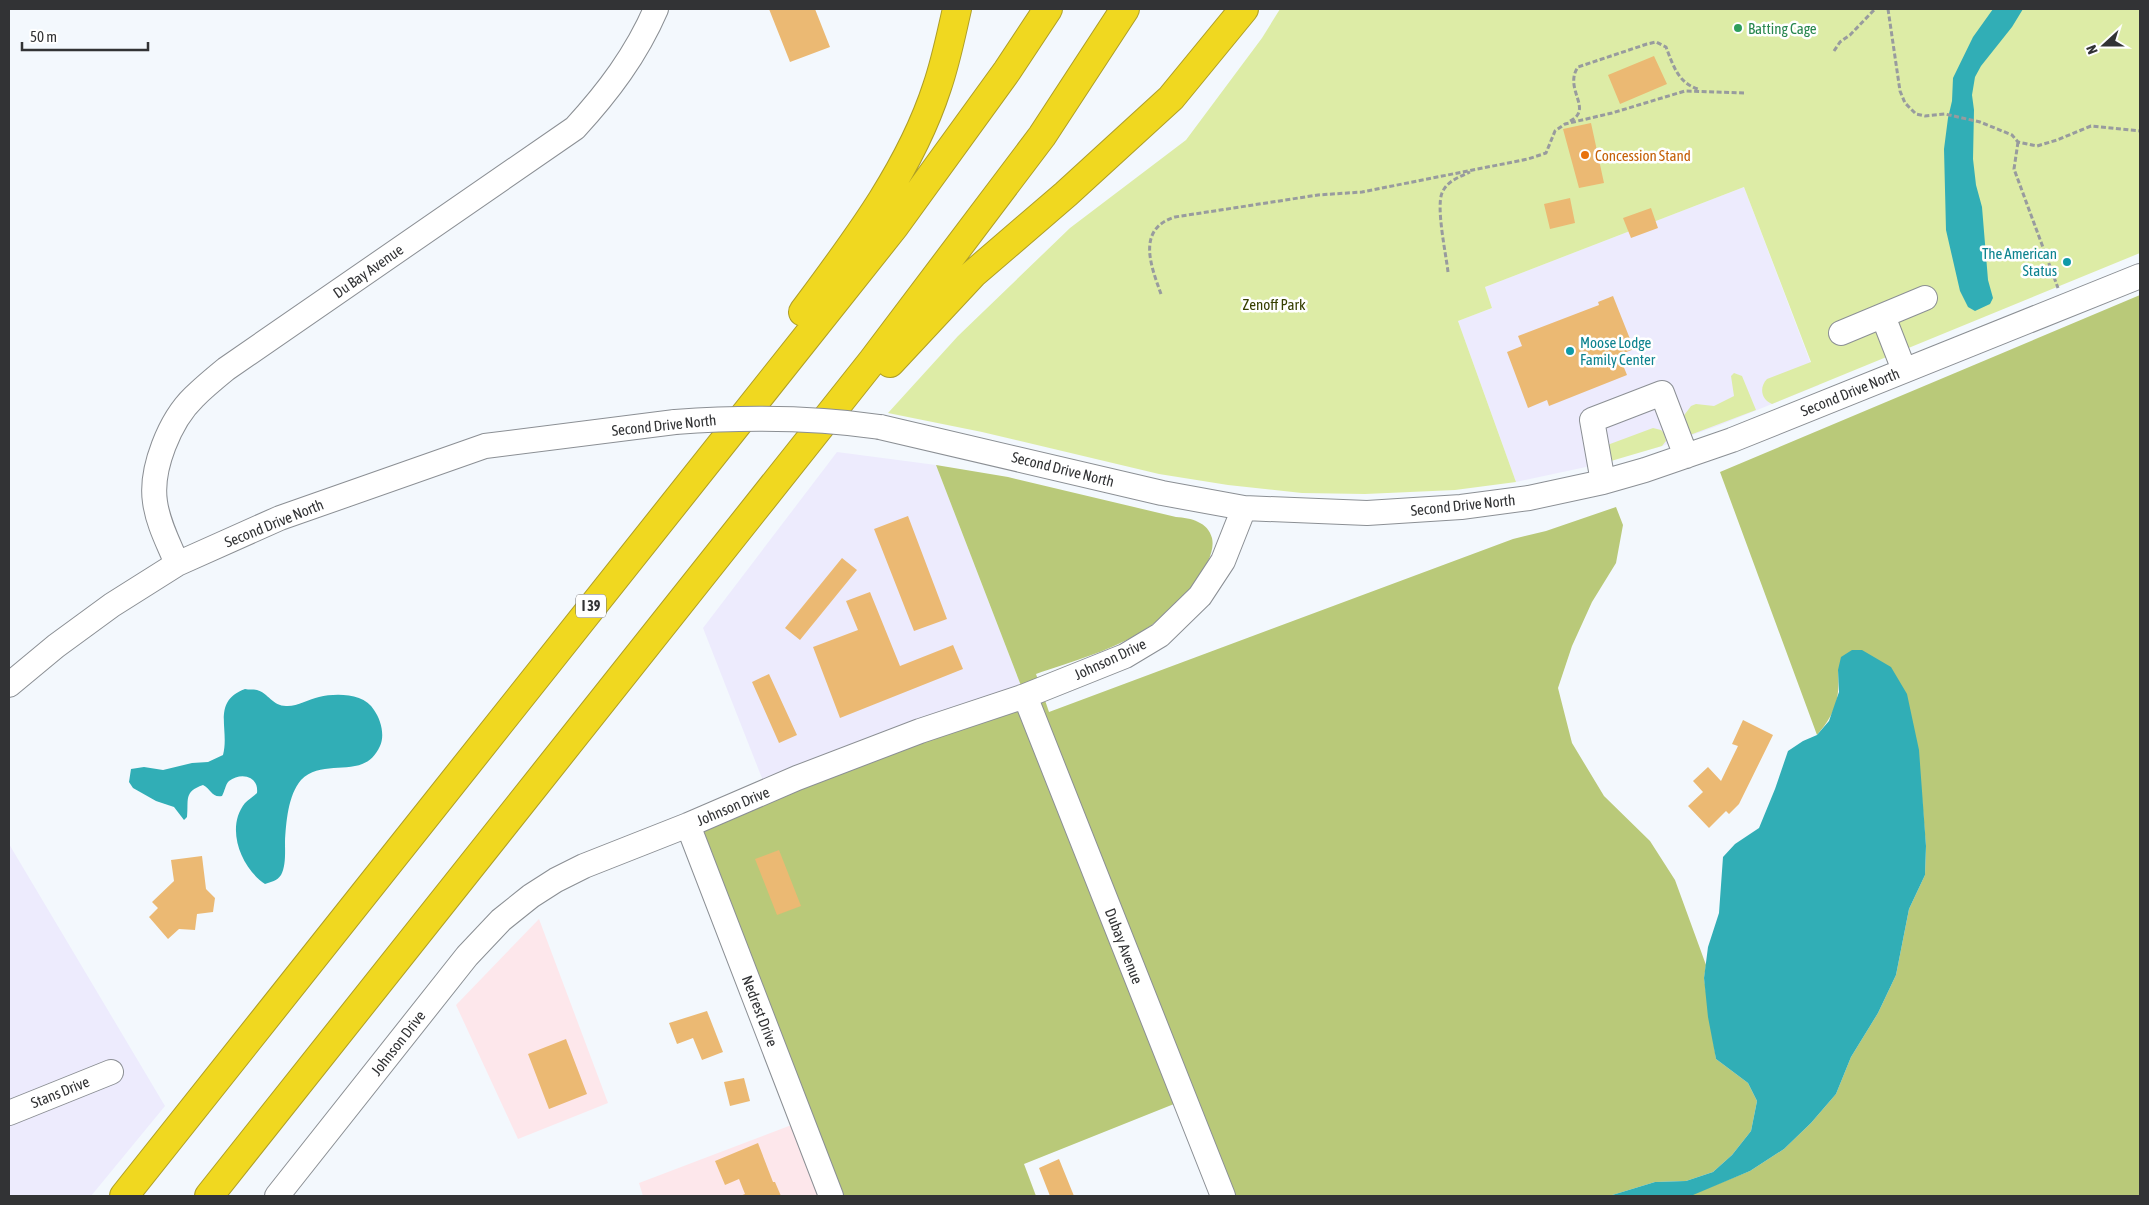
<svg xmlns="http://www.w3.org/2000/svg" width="2149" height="1205" font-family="'Asap Condensed',sans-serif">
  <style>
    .commercial { fill: #edebfd }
    .industrial { fill: #fde7eb }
    .green { fill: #ddeca6 }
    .forest { fill: #b9c979 }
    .water { fill: #31aeb6 }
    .building { fill: #ebb973 }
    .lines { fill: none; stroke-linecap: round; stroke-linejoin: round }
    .minor-casing { stroke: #8b8f94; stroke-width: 26 }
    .highway-casing { stroke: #ae9e27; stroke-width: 30 }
    .path { stroke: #989b9e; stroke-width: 3; stroke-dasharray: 5 2.5; stroke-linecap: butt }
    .minor { stroke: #fff; stroke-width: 24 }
    .highway { stroke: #f0d820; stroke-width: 28 }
    .minor-bridge-casing { stroke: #8b8f94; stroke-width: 26; stroke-linecap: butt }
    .minor-bridge { stroke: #fff; stroke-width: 24 }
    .leisure-dot { fill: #2e9e5b; stroke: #fff; stroke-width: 2 }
    .food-dot { fill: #e8710a; stroke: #fff; stroke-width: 2 }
    .culture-dot { fill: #0f9aa8; stroke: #fff; stroke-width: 2 }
    .labels { text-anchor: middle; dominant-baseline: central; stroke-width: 5; stroke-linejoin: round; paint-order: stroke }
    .shield { fill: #fff; stroke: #707072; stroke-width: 1 }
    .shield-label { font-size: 14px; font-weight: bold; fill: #323335 }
    .leisure-label { font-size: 15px; fill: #27864d; stroke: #fff; text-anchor: start }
    .food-label { font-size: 15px; fill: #c56008; stroke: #fff; text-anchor: start }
    .culture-label { font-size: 15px; fill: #0d838f; stroke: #fff; text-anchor: end }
    .street-label { font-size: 15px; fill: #323335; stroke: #fff }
    .park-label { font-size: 15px; fill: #363f00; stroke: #fff }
  </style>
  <rect width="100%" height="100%" fill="#f3f8fd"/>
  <path class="commercial" d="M1744,187L1819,385L1720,425L1662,446L1586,467L1516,482L1458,321L1492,308L1485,287Z
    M837,452L936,465L1025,696L767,791L703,628Z
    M9,844L165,1106L91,1196H9Z"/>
  <path class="industrial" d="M539,919L608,1103L518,1139L456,1005Z
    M802,1121L831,1196H643L639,1183Z"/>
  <path class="green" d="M1280,9H2140V253L1772,404C1761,400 1759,387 1767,379L1811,362L1744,187L1485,287L1492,308L1458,321L1516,482L1455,490L1365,494L1302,493L1228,485L1159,474L982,432L888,413L958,336L1070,228L1186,140L1262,38Z
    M1734,373L1742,376L1756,410L1690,435L1682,418L1691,406L1696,404L1714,406L1734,396L1731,376Z
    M1653,428L1661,430L1664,433L1666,441L1662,446L1611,461L1609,459L1607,446L1610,444Z"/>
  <path class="forest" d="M2140,295V1196H1688L1750,1171L1784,1149L1811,1123L1836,1094L1851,1057L1878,1013L1896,975L1909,909L1925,875L1926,846L1922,799L1838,670C1840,699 1836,713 1817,735L1720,472Z
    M936,465L1008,477L1176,517C1191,518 1208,522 1212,538C1215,551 1206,566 1199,577C1155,639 1104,651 1036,674L1049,712L1513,539L1546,531L1616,507L1623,525L1616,563L1592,602L1572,646L1558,688L1572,743L1604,796L1650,841L1675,880L1706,965L1704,978L1716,1059L1748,1083L1757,1101L1751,1131L1732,1155L1713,1172L1686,1181L1655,1182L1609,1196H1223L1184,1100L1024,1164L1036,1196H830L688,825L1025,696Z"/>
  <path class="water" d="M1993,9H2023L2012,27L1981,66L1975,77L1972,95L1974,110L1973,159L1976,185L1982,207L1988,280L1993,298L1990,304L1975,311L1968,307L1960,291L1946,230L1944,149L1948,118L1952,101L1953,78L1973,37Z
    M1852,650H1862L1891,667L1907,694L1919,750L1926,846L1925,875L1909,909L1896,975L1878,1013L1851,1057L1836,1094L1811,1123L1784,1149L1750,1171L1693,1195L1609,1196L1655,1182L1686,1181L1713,1172L1732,1155L1751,1131L1757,1101L1748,1083L1716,1059L1708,1017L1704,978L1708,947L1719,913L1723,857L1735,844L1759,828L1775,789L1788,751L1803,741L1817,735L1829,721L1839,692L1838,670L1841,657Z
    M245,689C249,690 253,689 257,690C268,693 273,706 286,706C296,707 309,699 319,697C336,693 364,693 374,710C381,720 385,735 380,746C364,782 325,756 301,780C288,795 286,823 285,842C285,852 286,866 281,875C277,881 271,882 265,884C241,868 225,828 245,803C249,799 254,796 257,793C259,776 241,772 229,781C225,785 225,791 222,796C212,798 211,789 203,785C183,792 189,800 187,817L184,820L174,807L156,801L133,788L129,782L131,769L144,767L163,770L192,763L208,762L223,755C230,729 211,702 245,689Z"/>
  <path class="building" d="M769,9H815L830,47L790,62Z
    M1654,56L1667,84L1620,104L1608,75Z
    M1591,123L1604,183L1579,188L1563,129Z
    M1570,198L1575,223L1550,229L1544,204Z
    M1651,208L1658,228L1631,238L1623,218Z
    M1613,296L1634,349L1619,355L1627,375L1549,406L1547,400L1528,408L1507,352L1522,346L1518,336L1599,305L1598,302Z
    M908,516L947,619L914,631L874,529Z
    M842,558L857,570L800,640L785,628Z
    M870,592L900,666L953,645L963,669L840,718L813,647L858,630L846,601Z
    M769,674L797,735L779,743L752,682Z
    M1743,720L1773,735L1739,804L1729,814L1726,811L1709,828L1688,806L1703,792L1693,781L1708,767L1721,781L1738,746L1732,744Z
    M779,850L801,906L777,915L755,859Z
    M202,856L206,889L215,898L213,912L197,914L195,930L179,929L168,939L149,917L158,908L152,902L174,881L171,860Z
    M707,1011L723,1052L702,1060L693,1038L677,1044L669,1023Z
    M566,1039L587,1094L549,1109L528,1054Z
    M744,1078L750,1101L730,1106L724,1082Z
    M758,1143L773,1182H775L781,1196H740L745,1194L739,1179L725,1185L715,1161Z
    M1059,1159L1074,1196H1050L1039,1168Z"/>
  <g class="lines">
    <g class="minor-casing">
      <path id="minor" d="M1883,316L1904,370
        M1841,333L1925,298
        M880,427L1162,493L1244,508L1367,513L1461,507L1529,498L1603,482L1645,470L1732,440L2140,276
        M1603,482L1592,420L1662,393L1686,456
        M177,564C169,544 158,524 155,502C150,469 170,420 194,397C204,387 215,378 226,369L575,128C608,92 636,55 656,9
        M9,685L56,646L112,605L177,564L280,518L485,446L675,422
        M1025,696L1223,1196
        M688,825L831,1196
        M9,1113L111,1072
        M277,1196L467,956L501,920L531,896L556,880L584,866L688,825L797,778L920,731L1025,696L1125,656L1160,635L1200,596L1223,561L1244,508"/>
    </g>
    <g class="highway-casing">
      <path id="highway" d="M803,312C855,242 910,170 937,87C946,61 951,35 957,9
        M890,363L973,274L1066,194L1171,98L1244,9
        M124,1196L894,227L1007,71L1048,9
        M209,1196L873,360L1042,136L1125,9"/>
    </g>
    <path class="path" d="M1888,9L1900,91L1905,103L1916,114L1925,116L1945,114L1980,122L2012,135L2018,142L2037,146L2057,140L2091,126L2140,131
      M1834,51L1840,42L1850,35L1875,9
      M1570,121C1594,109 1563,89 1578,67L1647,44L1656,42L1666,47C1673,65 1678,83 1698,89
      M2018,142L2014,169L2058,288
      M1448,272C1446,254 1436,208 1442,193C1447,181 1459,177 1470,172
      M1161,294C1151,266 1136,229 1175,217L1318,195L1362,192L1528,159L1546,153L1555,131L1565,124L1612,113L1685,91L1744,93"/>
    <use href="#minor" class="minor"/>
    <use href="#highway" class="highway"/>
    <g class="minor-bridge-casing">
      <path id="minor-bridge" d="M675,422C744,417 812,417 880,427"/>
    </g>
    <use href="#minor-bridge" class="minor-bridge"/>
  </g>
  <circle class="leisure-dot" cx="1738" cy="28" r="5"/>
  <circle class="food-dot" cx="1585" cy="155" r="5"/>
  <g class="culture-dot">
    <circle cx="2067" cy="262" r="5"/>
    <circle cx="1570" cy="351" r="5"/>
  </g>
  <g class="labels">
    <rect class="shield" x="576" y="594.5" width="30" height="23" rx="4"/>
    <g class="shield-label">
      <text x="591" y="606">I 39</text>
    </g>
    <g class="leisure-label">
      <text x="1748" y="28">Batting Cage</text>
    </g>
    <g class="food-label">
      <text x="1595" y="155">Concession Stand</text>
    </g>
    <g class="culture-label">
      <text x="2057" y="253">The American<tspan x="2057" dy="17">Status</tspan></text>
      <text x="1580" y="342" text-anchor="start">Moose Lodge<tspan x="1580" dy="17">Family Center</tspan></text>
    </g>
    <g class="street-label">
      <text transform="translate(368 271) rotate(-35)">Du Bay Avenue</text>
      <text transform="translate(1850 392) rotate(-22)">Second Drive North</text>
      <text transform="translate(664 425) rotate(-6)">Second Drive North</text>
      <text transform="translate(1063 469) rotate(14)">Second Drive North</text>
      <text transform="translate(1463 505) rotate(-6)">Second Drive North</text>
      <text transform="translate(274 523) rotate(-22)">Second Drive North</text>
      <text transform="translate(1110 659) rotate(-25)">Johnson Drive</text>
      <text transform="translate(733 806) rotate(-23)">Johnson Drive</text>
      <text transform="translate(1124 946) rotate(69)">Dubay Avenue</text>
      <text transform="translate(760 1011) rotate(69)">Nedrest Drive</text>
      <text transform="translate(398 1043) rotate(-52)">Johnson Drive</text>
      <text transform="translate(60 1092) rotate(-22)">Stans Drive</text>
    </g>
    <g class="park-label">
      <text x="1274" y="304">Zenoff Park</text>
    </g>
  </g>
  <rect width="2149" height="1205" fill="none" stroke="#323335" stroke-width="20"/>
  <g transform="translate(2104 45) rotate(249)" stroke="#ffffff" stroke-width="4" paint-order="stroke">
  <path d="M0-4L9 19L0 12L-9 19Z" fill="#323335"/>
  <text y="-8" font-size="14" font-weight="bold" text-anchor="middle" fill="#323335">N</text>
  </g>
  <path d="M22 42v8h126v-8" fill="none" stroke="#323335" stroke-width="2.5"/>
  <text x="30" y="42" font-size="15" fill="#323335" stroke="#ffffff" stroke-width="4" paint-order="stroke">50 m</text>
</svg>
